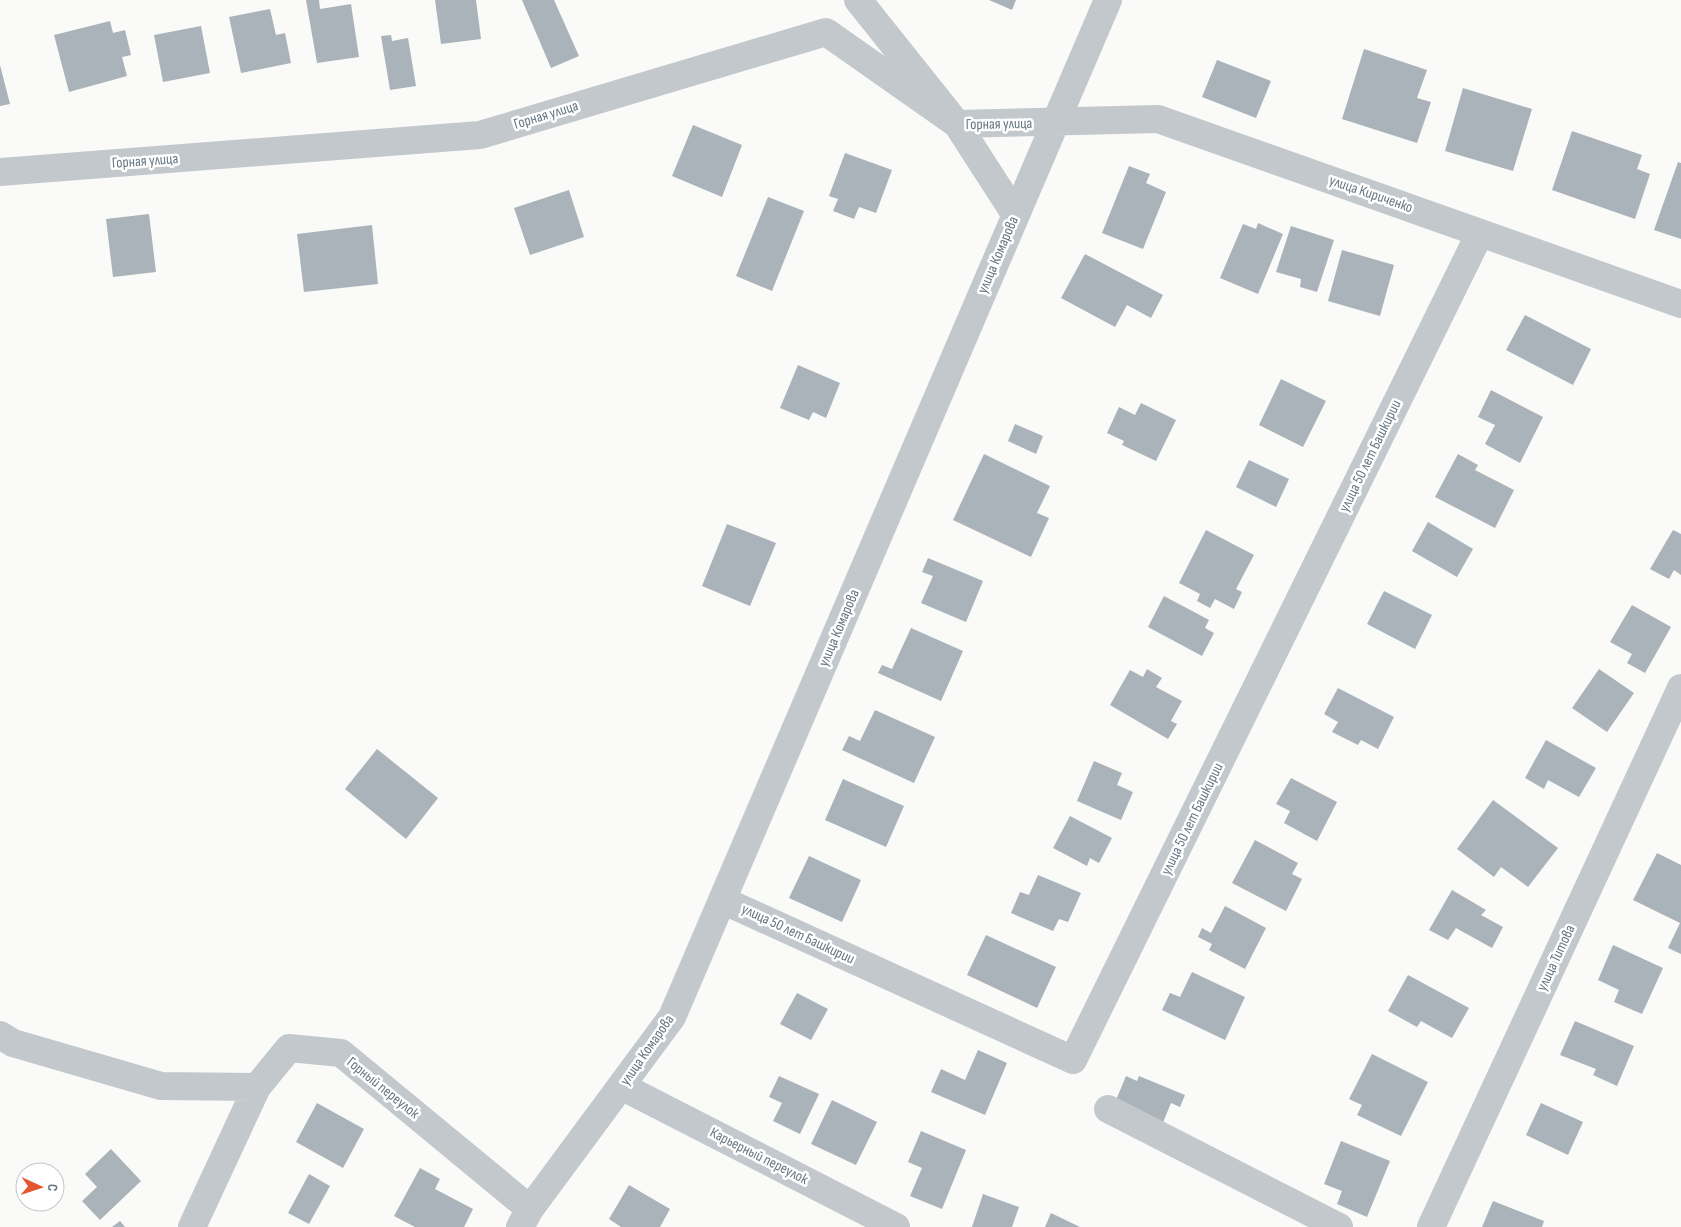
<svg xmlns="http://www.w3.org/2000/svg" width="1681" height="1227" font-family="'Sofia Sans Condensed',sans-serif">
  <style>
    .building { fill: #aab3b9 }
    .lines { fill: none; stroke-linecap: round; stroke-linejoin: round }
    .minor { stroke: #c3c8cc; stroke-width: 28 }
    .labels { text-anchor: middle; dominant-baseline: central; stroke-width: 5; stroke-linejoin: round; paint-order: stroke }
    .street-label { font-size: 15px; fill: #657683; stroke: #fff }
  </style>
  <rect width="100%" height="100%" fill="#fafaf8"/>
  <path class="building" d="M306,0H319L320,9L351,4L359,57L317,63Z
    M435,0H476L481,39L441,44Z
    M522,0H554L579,56L551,68Z
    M989,0H1016L1012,10Z
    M270,9L276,35L285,33L291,63L241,73L229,17Z
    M110,21L113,33L125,30L131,55L122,57L127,76L69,92L54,35Z
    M201,26L210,73L163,82L154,35Z
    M391,35L392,41L408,38L416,86L390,90L381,36Z
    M1364,49L1427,70L1417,98L1431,102L1417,143L1342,119Z
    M1217,60L1271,81L1256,118L1202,97Z
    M0,65L10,104L0,106Z
    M1463,88L1532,109L1513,171L1445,151Z
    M693,125L742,145L722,197L672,176Z
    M1572,131L1642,155L1637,169L1650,174L1635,219L1552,190Z
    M845,153L892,170L876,213L859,207L854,219L833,211L838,199L829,196Z
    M1678,162L1681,163V239L1654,230Z
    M1129,166L1150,174L1146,183L1166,192L1143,249L1102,233Z
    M569,190L584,237L530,255L514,208Z
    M768,197L804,211L772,291L736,276Z
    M149,214L156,272L113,277L106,219Z
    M1258,223L1283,234L1258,294L1220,278L1243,224L1256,229Z
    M372,225L378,284L304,292L297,234Z
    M1291,226L1334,240L1317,292L1300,287L1301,279L1276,272Z
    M1342,250L1394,265L1380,316L1328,301Z
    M1085,254L1163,295L1151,318L1127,305L1115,327L1061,298Z
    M1525,315L1591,349L1573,385L1506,350Z
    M798,365L840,383L826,418L813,412L809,420L780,408Z
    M1281,379L1326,401L1303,447L1259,425Z
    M1491,390L1543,417L1520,463L1485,444L1495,425L1478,417Z
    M1141,403L1176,420L1156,461L1122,445L1124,441L1107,433L1119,407L1135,415Z
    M1015,424L1043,436L1036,454L1008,441Z
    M984,454L1050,486L1037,513L1049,518L1031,557L953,520Z
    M1458,454L1478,465L1475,470L1514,490L1495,528L1435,497Z
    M1249,460L1289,479L1276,507L1236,487Z
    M1428,522L1473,549L1457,577L1412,551Z
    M727,524L776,543L750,606L702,586Z
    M1206,530L1254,555L1236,589L1242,592L1234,609L1215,599L1210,608L1197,601L1200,594L1179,583Z
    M1673,530L1681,534V575L1674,570L1669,579L1650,569Z
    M928,558L983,581L966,622L921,603L933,576L922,572Z
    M1384,591L1432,615L1415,649L1367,624Z
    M1164,596L1209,620L1205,628L1214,633L1202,656L1148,627Z
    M1632,605L1671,627L1645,673L1627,663L1632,654L1610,642Z
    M911,628L963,651L941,701L878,673L882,665L892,669Z
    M1147,669L1162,678L1156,687L1182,701L1171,721L1177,724L1168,739L1110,705L1130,670L1143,677Z
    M1599,669L1634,693L1607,732L1572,708Z
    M1338,688L1394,717L1378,749L1361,740L1358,745L1332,732L1338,722L1324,714Z
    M875,710L935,737L914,783L842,750L849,736L860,741Z
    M1546,740L1596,768L1579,797L1548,780L1544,789L1525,778Z
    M377,749L438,798L406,839L345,789Z
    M1094,761L1122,773L1117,785L1133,792L1121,820L1077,801Z
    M1291,778L1337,802L1317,841L1284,823L1290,811L1276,804Z
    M843,779L904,806L886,847L825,820Z
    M1493,800L1558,848L1528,887L1501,867L1494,877L1457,849Z
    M1070,816L1112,838L1099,863L1090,858L1087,866L1053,848Z
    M1255,840L1298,863L1292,874L1302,879L1286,911L1232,883Z
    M1657,853L1681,865V954L1668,948L1680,923L1633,900Z
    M809,856L861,880L842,922L789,898Z
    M1038,875L1081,893L1068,922L1059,919L1053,931L1011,913L1020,892L1029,895Z
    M1452,890L1486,910L1481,915L1503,927L1492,948L1456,928L1448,940L1429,930Z
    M1225,906L1266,928L1245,969L1209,950L1212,944L1198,937L1202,928L1211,933Z
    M986,935L1056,967L1037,1008L967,975Z
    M1613,945L1663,968L1642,1014L1614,1002L1619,990L1598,980Z
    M1192,972L1245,997L1225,1040L1162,1010L1170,993L1180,997Z
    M1408,975L1469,1008L1452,1038L1421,1021L1417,1027L1388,1011Z
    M797,993L828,1009L811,1040L780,1024Z
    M1575,1021L1634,1046L1617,1086L1593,1075L1596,1069L1560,1055Z
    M978,1050L1007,1063L985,1115L931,1092L941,1069L965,1080Z
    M1372,1054L1428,1082L1401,1136L1357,1115L1362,1105L1349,1099Z
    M779,1076L819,1094L800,1134L773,1121L782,1103L769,1097Z
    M1126,1076L1137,1081L1139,1076L1185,1095L1180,1107L1171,1103L1162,1125L1114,1105Z
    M832,1100L877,1122L856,1165L811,1144Z
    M317,1103L364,1129L343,1168L296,1142Z
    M1541,1103L1583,1122L1568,1155L1526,1135Z
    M921,1131L966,1150L942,1209L910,1196L922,1168L908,1162Z
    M1341,1141L1390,1161L1367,1217L1337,1204L1342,1191L1324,1184Z
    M111,1149L141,1181L100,1220L82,1201L97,1187L85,1174Z
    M420,1168L440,1179L435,1189L473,1209L464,1227H415L394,1216Z
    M309,1174L330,1186L309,1224L288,1213Z
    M629,1185L670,1209L660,1227H621L609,1219Z
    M983,1194L1019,1207L1012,1227H972Z
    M1493,1201L1544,1221L1542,1227H1482Z
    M1051,1213L1080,1227H1045Z
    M120,1221L125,1227H112Z"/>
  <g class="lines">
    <path class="minor" d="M858,0L957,124L1015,214
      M0,172L480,135L826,32L957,124L1158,119L1681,304
      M722,900L1073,1060L1480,233
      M0,1035L13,1043L161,1086L257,1087
      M621,1086L896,1227
      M1108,1109L1339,1227
      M192,1227L257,1087L289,1048L341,1053L530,1209
      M520,1227L530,1209L672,1017L1108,0
      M1431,1227L1681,688"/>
  </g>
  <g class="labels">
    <g class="street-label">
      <text transform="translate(546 115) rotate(-17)">Горная улица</text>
      <text transform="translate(999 124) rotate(-1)">Горная улица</text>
      <text transform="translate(145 161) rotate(-4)">Горная улица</text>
      <text transform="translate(1371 194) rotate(19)">улица Кириченко</text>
      <text transform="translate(998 255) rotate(-67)">улица Комарова</text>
      <text transform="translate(1370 456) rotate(-64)">улица 50 лет Башкирии</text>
      <text transform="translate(839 628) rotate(-67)">улица Комарова</text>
      <text transform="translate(1192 819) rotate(-64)">улица 50 лет Башкирии</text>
      <text transform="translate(798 934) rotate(25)">улица 50 лет Башкирии</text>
      <text transform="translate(1556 958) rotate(-65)">улица Титова</text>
      <text transform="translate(647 1050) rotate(-55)">улица Комарова</text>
      <text transform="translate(383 1088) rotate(39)">Горный переулок</text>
      <text transform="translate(759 1156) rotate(27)">Карьерный переулок</text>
    </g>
  </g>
  <g transform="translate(40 1187) rotate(93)"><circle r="24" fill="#ffffff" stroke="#c1c8cd"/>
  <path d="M0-4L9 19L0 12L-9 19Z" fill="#e4572e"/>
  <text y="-8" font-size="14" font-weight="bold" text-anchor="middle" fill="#657683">С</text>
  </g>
</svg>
